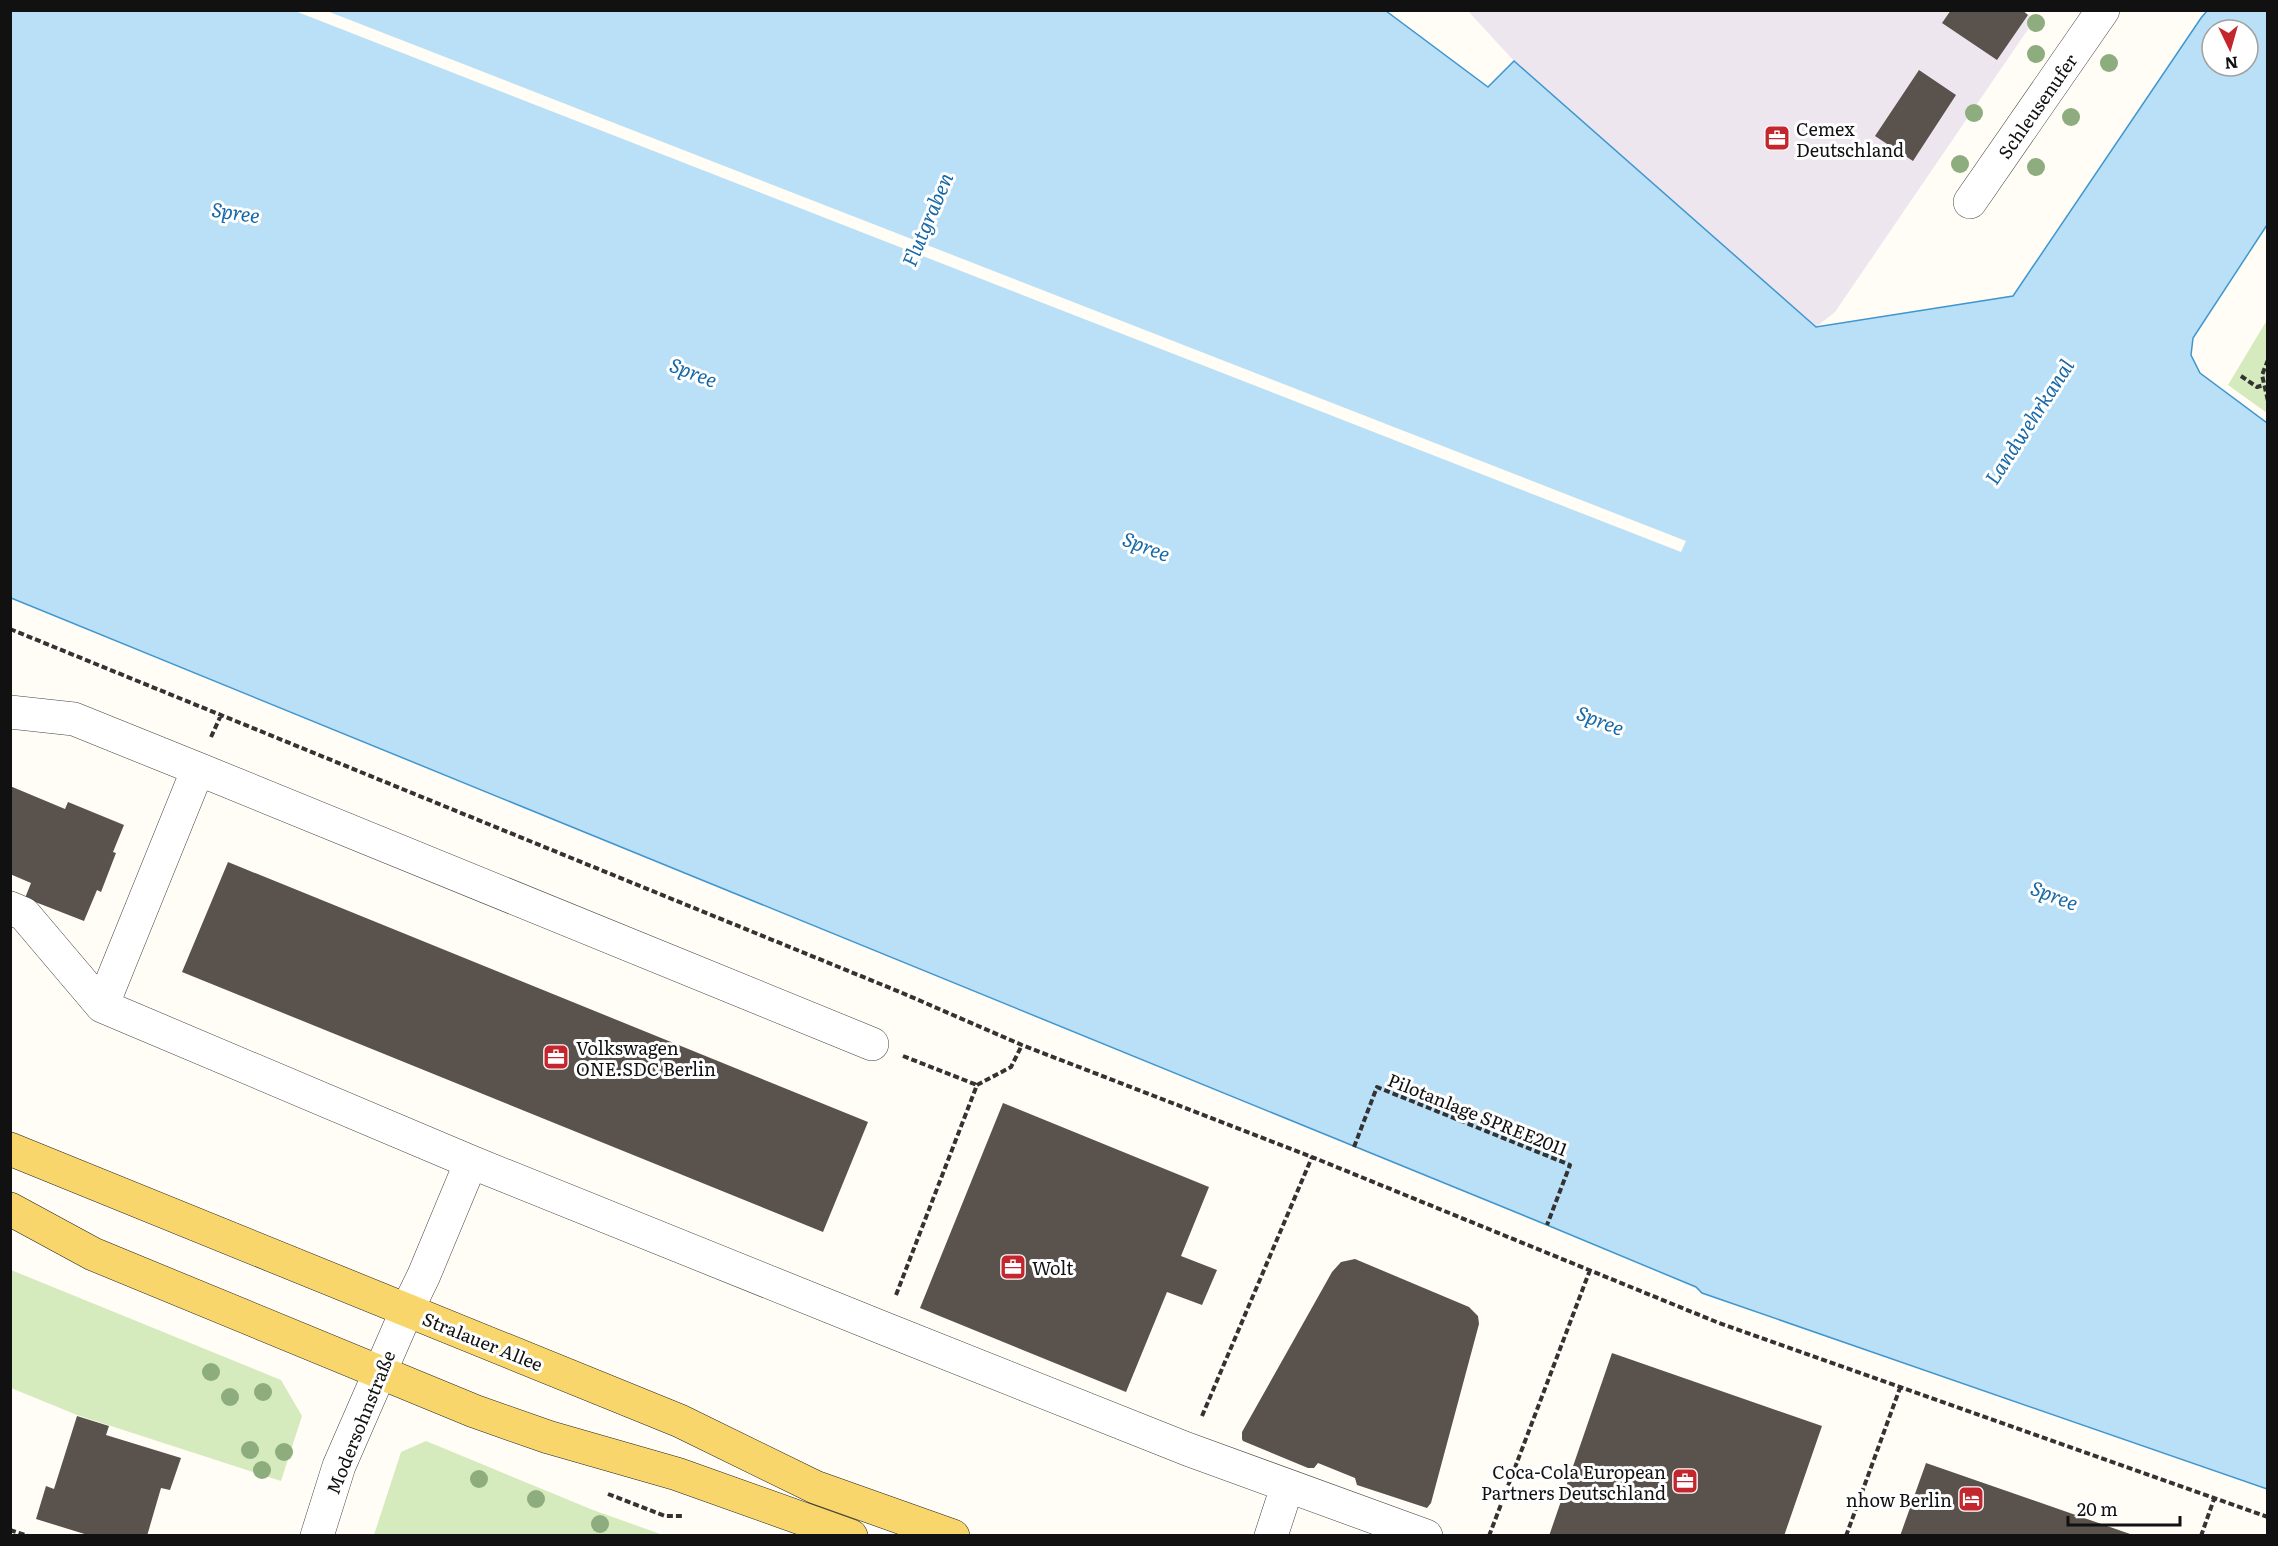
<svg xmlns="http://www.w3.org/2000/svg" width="2278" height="1546" font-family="Literata,serif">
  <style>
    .industrial { fill: #eee6ef }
    .green { fill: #d5ebbd }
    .water { fill: #b9e0f7; stroke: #3f96cf; stroke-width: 1.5; fill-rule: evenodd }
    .pier { fill: #fffdf5 }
    .building { fill: #5a524d }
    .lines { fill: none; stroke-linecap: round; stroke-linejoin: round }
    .minor-casing { stroke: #444; stroke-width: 34 }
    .major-casing { stroke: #222; stroke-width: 34 }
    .path { stroke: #333; stroke-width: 4; stroke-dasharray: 6 3; stroke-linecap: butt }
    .minor { stroke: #fff; stroke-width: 33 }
    .major { stroke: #f9d66b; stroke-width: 33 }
    .tree { fill: #8dad7f }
    .labels { text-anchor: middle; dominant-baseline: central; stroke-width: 6; stroke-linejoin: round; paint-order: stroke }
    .street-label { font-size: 18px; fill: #111; stroke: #fff }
    .poi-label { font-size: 18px; fill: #111; stroke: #fff; text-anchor: start }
    .water-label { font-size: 20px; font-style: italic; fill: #1768a6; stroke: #fff }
  </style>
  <rect width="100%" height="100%" fill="#fffdf5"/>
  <path class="industrial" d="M2022,10L2035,19L1835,312L1816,327L1514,61L1468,11Z"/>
  <path class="green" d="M2267,320L2268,325L2267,413L2228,385Z
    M11,1270L281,1380L302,1416L281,1481L77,1415L11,1388Z
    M426,1441L593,1510L663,1535H374L401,1452Z"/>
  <path class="water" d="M10,11H1386L1488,87L1514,61L1816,327L2013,296L2201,18L2207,11H2267V225L2193,338L2191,355L2200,373L2267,423V1489L1702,1293L1696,1287L1547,1225L11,598ZM2212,30H2248V66H2212Z"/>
  <path class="pier" d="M295,11H327L1686,541L1681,552Z"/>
  <path class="building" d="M1951,10H2022L2028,15L1997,60L1942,23Z
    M1919,70L1956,95L1913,161L1875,136Z
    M10,786L65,809L68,802L124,825L113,852L116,853L101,892L97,890L84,921L25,898L31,883L10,874Z
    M228,862L868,1122L823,1232L182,972Z
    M1003,1103L1209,1187L1181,1256L1217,1270L1202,1305L1167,1292L1126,1392L920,1308Z
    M1355,1259L1469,1307L1478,1316L1479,1324L1431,1503L1427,1508L1357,1485L1355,1478L1318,1463L1314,1468H1308L1243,1441L1242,1439V1432L1332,1272L1341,1262Z
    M1612,1353L1822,1426L1784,1536H1549Z
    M77,1416L109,1426L106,1435L181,1458L170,1490L161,1488L147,1536H91L36,1519L46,1486L54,1489Z
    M1926,1463L2133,1535V1536H1900Z"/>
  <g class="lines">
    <g class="minor-casing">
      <path id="minor" d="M1970,202L2103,10
        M10,712L74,719L198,769L102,1006
        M198,769L872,1044
        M10,908L24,914L102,1006L471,1162L883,1328L1187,1449L1426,1536
        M317,1536L339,1466L407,1310L424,1275L471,1162
        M1271,1536L1287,1487"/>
    </g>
    <g class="major-casing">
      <path id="major" d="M10,1149L680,1421L815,1487L953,1536
        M10,1209L93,1254L474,1411L548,1437L677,1474L851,1536"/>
    </g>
    <path class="path" d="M2268,360L2262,375L2268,401
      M2241,376L2257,387L2264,385
      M10,629L900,992L1022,1045L1312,1157L1719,1323L2268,1517
      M211,737L222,713
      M903,1056L977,1085
      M1354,1147L1377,1087L1570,1165L1547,1225
      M896,1295L977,1085L1011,1067L1022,1045
      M1202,1416L1312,1157
      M608,1494L665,1516H683
      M10,1530L28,1536
      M1489,1536L1590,1270
      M1846,1536L1900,1388
      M2201,1536L2214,1499"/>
    <use href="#minor" class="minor"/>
    <use href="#major" class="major"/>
  </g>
  <g class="tree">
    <circle cx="2036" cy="23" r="9"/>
    <circle cx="2036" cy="54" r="9"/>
    <circle cx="2109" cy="63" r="9"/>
    <circle cx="1974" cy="113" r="9"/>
    <circle cx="2071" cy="117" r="9"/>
    <circle cx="1960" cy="164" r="9"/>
    <circle cx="2036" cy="167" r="9"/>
    <circle cx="211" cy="1372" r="9"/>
    <circle cx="263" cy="1392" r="9"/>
    <circle cx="230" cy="1397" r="9"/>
    <circle cx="250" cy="1450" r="9"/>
    <circle cx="284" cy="1452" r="9"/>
    <circle cx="262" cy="1470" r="9"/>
    <circle cx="479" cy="1479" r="9"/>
    <circle cx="536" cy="1499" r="9"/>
    <circle cx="600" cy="1524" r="9"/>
  </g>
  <defs>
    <g id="office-square" transform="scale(1.35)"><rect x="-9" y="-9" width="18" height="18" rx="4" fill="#c4262e" stroke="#fff"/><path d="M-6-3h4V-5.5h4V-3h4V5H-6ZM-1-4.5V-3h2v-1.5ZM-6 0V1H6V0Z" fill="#fff"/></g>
    <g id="hotel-square" transform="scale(1.35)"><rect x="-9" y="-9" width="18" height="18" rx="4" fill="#c4262e" stroke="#fff"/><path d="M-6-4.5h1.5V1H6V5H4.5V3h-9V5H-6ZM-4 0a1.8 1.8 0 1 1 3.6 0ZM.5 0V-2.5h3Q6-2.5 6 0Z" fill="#fff"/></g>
  </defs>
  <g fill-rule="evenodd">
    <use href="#office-square" x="1777" y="138"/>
    <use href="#office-square" x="556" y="1057"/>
    <use href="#office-square" x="1013" y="1267"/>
    <use href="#office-square" x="1685" y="1481"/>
    <use href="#hotel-square" x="1971" y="1499"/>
  </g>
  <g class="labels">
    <g class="street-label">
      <text transform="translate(2037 106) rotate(-55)">Schleusenufer</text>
      <text transform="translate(1478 1114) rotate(22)">Pilotanlage SPREE2011</text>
      <text transform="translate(483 1341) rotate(22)">Stralauer Allee</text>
      <text transform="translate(360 1422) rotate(-68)">Modersohnstraße</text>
    </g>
    <g class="poi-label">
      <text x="1796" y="128">Cemex<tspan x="1796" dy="21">Deutschland</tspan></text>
      <text x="576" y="1047">Volkswagen<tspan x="576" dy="21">ONE.SDC Berlin</tspan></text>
      <text x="1032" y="1267">Wolt</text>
      <text x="1666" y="1471" text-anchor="end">Coca-Cola European<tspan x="1666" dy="21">Partners Deutschland</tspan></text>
      <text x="1952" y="1499" text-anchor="end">nhow Berlin</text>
    </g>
    <g class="water-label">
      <text transform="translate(236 211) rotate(8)">Spree</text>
      <text transform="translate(926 219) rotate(-67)">Flutgraben</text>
      <text transform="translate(694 371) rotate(21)">Spree</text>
      <text transform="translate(2028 421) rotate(-57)">Landwehrkanal</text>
      <text transform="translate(1147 545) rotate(21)">Spree</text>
      <text transform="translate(1601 719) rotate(21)">Spree</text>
      <text transform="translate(2055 894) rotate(21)">Spree</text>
    </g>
  </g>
  <rect width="2278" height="1546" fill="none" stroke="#111111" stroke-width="24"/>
  <g transform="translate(2230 48) rotate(175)"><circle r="28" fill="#ffffff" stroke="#a0a0a0" stroke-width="1.5"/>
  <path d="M0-4.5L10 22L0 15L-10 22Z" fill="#c4262e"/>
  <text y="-9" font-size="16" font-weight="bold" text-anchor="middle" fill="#111111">N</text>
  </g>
  <path d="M2068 1516v9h112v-9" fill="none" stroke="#111111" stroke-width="3"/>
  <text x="2077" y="1516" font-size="18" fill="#111111" stroke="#ffffff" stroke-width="4.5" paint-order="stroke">20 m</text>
</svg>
